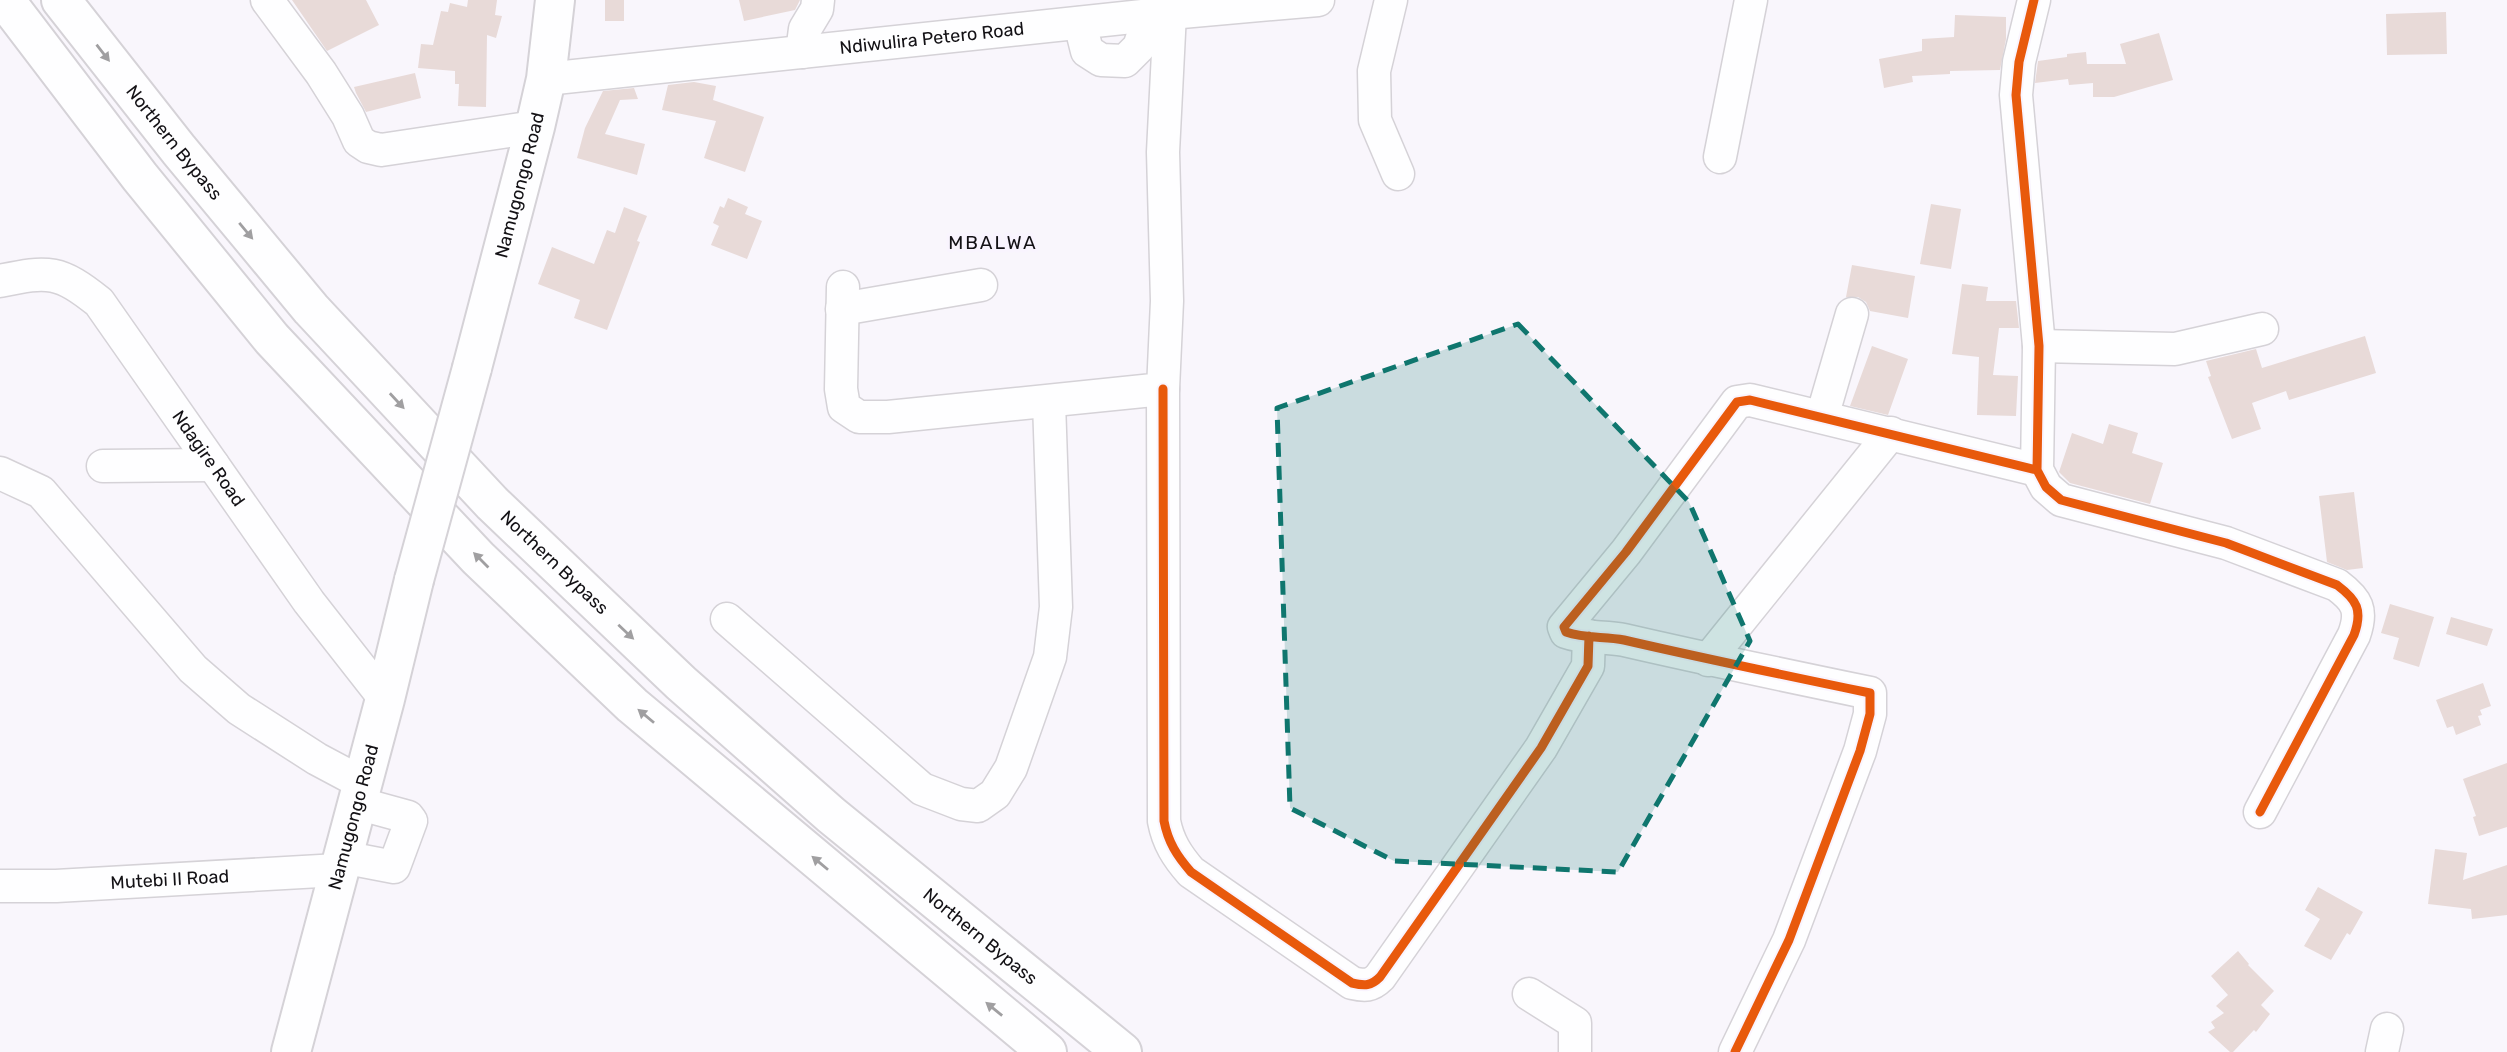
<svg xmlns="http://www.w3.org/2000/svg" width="2507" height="1052" font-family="Rubik,sans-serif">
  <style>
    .building { fill: #e8dad8 }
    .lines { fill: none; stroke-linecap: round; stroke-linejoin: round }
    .minor-casing { stroke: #d5d2d7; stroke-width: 35 }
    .major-casing { stroke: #d5d2d7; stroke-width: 42 }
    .highway-casing { stroke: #d5d2d7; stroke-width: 42 }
    .minor { stroke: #fefeff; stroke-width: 32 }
    .major { stroke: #fefeff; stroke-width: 38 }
    .highway { stroke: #fefeff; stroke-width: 38 }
    .major-bridge-casing { stroke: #d5d2d7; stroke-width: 42; stroke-linecap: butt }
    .major-bridge { stroke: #fefeff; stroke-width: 38 }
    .cycleway-casing { stroke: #f9f4fe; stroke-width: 13 }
    .cycleway { stroke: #e8590c; stroke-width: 9 }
    .oneway { fill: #a09fa1 }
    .marked { fill: #0f766e; fill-opacity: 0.2; stroke: #0f766e; stroke-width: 5; stroke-dasharray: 14 9; stroke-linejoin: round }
    .labels { text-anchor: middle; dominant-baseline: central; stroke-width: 7; stroke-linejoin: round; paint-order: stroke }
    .street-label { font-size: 18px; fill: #131115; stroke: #f9f4fe }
    .neighbourhood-label { font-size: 19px; letter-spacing: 2px; fill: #131115; stroke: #f9f4fe }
  </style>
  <rect width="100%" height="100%" fill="#f9f6fc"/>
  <path class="building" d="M292,0H366L379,25L327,51Z
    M468,0H497L495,15L502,16L496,38L487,35L486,107L458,106L459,84H455V71L418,68L421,44L433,45L441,11L448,12L450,3L467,7Z
    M605,0H624V21H605Z
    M739,0H800L795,10L744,21Z
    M2446,12L2447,54L2387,55L2386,14Z
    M1955,15L2006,17V39L2000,70L1950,71V74L1912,76L1913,82L1884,88L1879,59L1922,51V39L1954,37Z
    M2159,33L2173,80L2114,97H2093V83L2069,85L2068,79L2035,83L2038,61L2067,57V54L2086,52L2087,64H2126L2120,44Z
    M415,73L421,98L366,112L356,93L354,87Z
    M694,82L716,86L713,100L764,117L745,172L704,158L716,121L662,110L668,85Z
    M634,88L638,99L620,100L605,134L645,144L637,175L577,158L585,128L603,91Z
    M728,198L748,207L745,214L762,221L747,259L711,245L719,226L713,223L720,206L724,208Z
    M1931,204L1961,209L1951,269L1920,264Z
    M624,207L647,216L637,241L640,242L607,330L574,318L580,300L538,284L552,247L594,264L607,230L615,233Z
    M1852,265L1915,276L1908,318L1870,311L1866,302L1858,297H1846Z
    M1962,284L1988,287L1986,301H2016L2019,328H1999L1993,375L2018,376L2016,416L1977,415L1979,357L1952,354Z
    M2365,336L2376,373L2289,400L2286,391L2252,403L2261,429L2232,439L2208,377L2211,376L2206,361L2256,349L2262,368Z
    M1872,346L1908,359L1888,415L1850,406Z
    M2109,424L2138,433L2132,453L2163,463L2150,504L2070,483L2059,472L2072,433L2103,444Z
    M2354,492L2363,568L2347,570L2327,562L2319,496Z
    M2390,604L2434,617L2419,667L2393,659L2399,638L2381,633Z
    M2451,617L2493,629L2487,646L2446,634Z
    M2483,683L2491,706L2480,710L2482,715L2478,716L2481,725L2456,735L2453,726L2447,728L2436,700Z
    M2507,763V827L2479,836L2473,817L2476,816L2463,779Z
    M2435,849L2467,853L2463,880L2507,865V915L2472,919L2471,909L2428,904Z
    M2318,887L2363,912L2350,935L2347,933L2331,960L2304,946L2320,919L2305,910Z
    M2238,951L2249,964L2248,965L2274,991L2261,1005L2270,1014L2256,1032L2254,1030L2233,1052H2230L2208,1032L2215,1028L2211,1022L2224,1013L2216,1006L2228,995L2211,976Z"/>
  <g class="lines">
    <g class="minor-casing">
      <g id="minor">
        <path d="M267,0L321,73L348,116L359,141L368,147L381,150L535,127"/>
        <path d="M1391,0L1374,71L1375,120L1398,174"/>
        <path d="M2034,0L2019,62L2016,95L2039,346L2037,470L2046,487L2061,500L2226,543L2337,585C2357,600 2363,610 2354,635L2260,812"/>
        <path d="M1080,23L1087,51L1101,60L1125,61L1139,47L1150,15"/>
        <path d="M802,52L805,29L817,9L818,0"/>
        <path id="s1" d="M546,79L1170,13L1318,0"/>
        <path d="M1720,157L1751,0"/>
        <path id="s2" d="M0,281C49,270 60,271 99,302L309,602L385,699"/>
        <path d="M843,287L841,389L844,407L859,417H888L1163,389L1167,301L1163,152L1170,13L1173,0"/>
        <path d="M842,309L981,285"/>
        <path d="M2039,346L2175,349L2262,329"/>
        <path d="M1163,389L1164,821C1168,842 1177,856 1191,872L1352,983C1365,986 1371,986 1380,977L1541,748L1588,666L1589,636"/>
        <path d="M1822,417L1852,314"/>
        <path d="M103,466L213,465"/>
        <path d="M0,473L41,492L193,669L239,709L317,759L362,783"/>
        <path d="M727,619L922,789L961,804L978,806L995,794L1011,768L1050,657L1056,607L1049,402"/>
        <path d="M1708,660L1891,433"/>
        <path d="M342,857L394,867L411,821L408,817L357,803"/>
        <path id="s3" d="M0,886H56L338,870"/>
        <path d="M1529,994L1575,1023V1052"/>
        <path d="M1735,1052L1789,940L1860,751L1870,714V693C1788,676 1706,659 1624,640C1605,636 1585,639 1566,632L1564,627L1626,552L1737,402L1750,400L2037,470"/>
        <path d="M2382,1052L2387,1029"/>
      </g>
    </g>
    <g class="major-casing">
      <g id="major">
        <path id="s4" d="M472,368L535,127L546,79L555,0"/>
        <path id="s5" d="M291,1052L385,699L414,580"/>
      </g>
    </g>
    <g class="highway-casing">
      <g id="highway">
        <path d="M5,0L140,177L272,339L478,558L632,705L1047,1052"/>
        <path id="s6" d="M61,0L179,150L311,309L492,503L681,683L831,815L1122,1052"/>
      </g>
    </g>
    <use href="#minor" class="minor"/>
    <use href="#major" class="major"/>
    <use href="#highway" class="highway"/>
    <g class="major-bridge-casing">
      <path id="major-bridge" d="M414,580L472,368"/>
    </g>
    <use href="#major-bridge" class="major-bridge"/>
    <g class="cycleway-casing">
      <path id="cycleway" d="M2034,0L2019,62L2016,95L2039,346L2037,470L2046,487L2061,500L2226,543L2337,585C2357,600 2363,610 2354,635L2260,812
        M1163,389L1164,821C1168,842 1177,856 1191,872L1352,983C1365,986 1371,986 1380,977L1541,748L1588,666L1589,636
        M1735,1052L1789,940L1860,751L1870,714V693C1788,676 1706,659 1624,640C1605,636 1585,639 1566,632L1564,627L1626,552L1737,402L1750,400L2037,470"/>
    </g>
    <use href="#cycleway" class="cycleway"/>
  </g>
  <defs><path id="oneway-solid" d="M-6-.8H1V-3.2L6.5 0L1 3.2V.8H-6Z" transform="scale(1.75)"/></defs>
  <g class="oneway">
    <use href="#oneway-solid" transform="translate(103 53) rotate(52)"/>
    <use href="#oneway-solid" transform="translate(246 231) rotate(50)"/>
    <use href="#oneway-solid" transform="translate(397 401) rotate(47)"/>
    <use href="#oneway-solid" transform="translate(481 560) rotate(-135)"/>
    <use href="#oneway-solid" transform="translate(626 632) rotate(43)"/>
    <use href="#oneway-solid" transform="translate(646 716) rotate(-140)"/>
    <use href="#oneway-solid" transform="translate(820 863) rotate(-140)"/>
    <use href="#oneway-solid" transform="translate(994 1009) rotate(-141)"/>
  </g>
  <path class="marked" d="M1518,324L1689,502L1750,641L1618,872L1394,861L1290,808L1277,408Z"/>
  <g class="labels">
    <g class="street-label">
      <text stroke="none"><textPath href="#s1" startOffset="388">Ndiwulira Petero Road</textPath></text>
      <text stroke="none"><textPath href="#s6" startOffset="182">Northern Bypass</textPath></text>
      <text stroke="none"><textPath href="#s4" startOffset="189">Namugongo Road</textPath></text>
      <text stroke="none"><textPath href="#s2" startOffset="298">Ndagire Road</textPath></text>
      <text stroke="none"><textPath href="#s6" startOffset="749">Northern Bypass</textPath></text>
      <text stroke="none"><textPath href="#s5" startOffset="243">Namugongo Road</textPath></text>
      <text stroke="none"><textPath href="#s3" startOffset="170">Mutebi II Road</textPath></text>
      <text stroke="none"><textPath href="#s6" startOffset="1316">Northern Bypass</textPath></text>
    </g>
    <g class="neighbourhood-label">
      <text x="993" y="242">MBALWA</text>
    </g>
  </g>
</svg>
